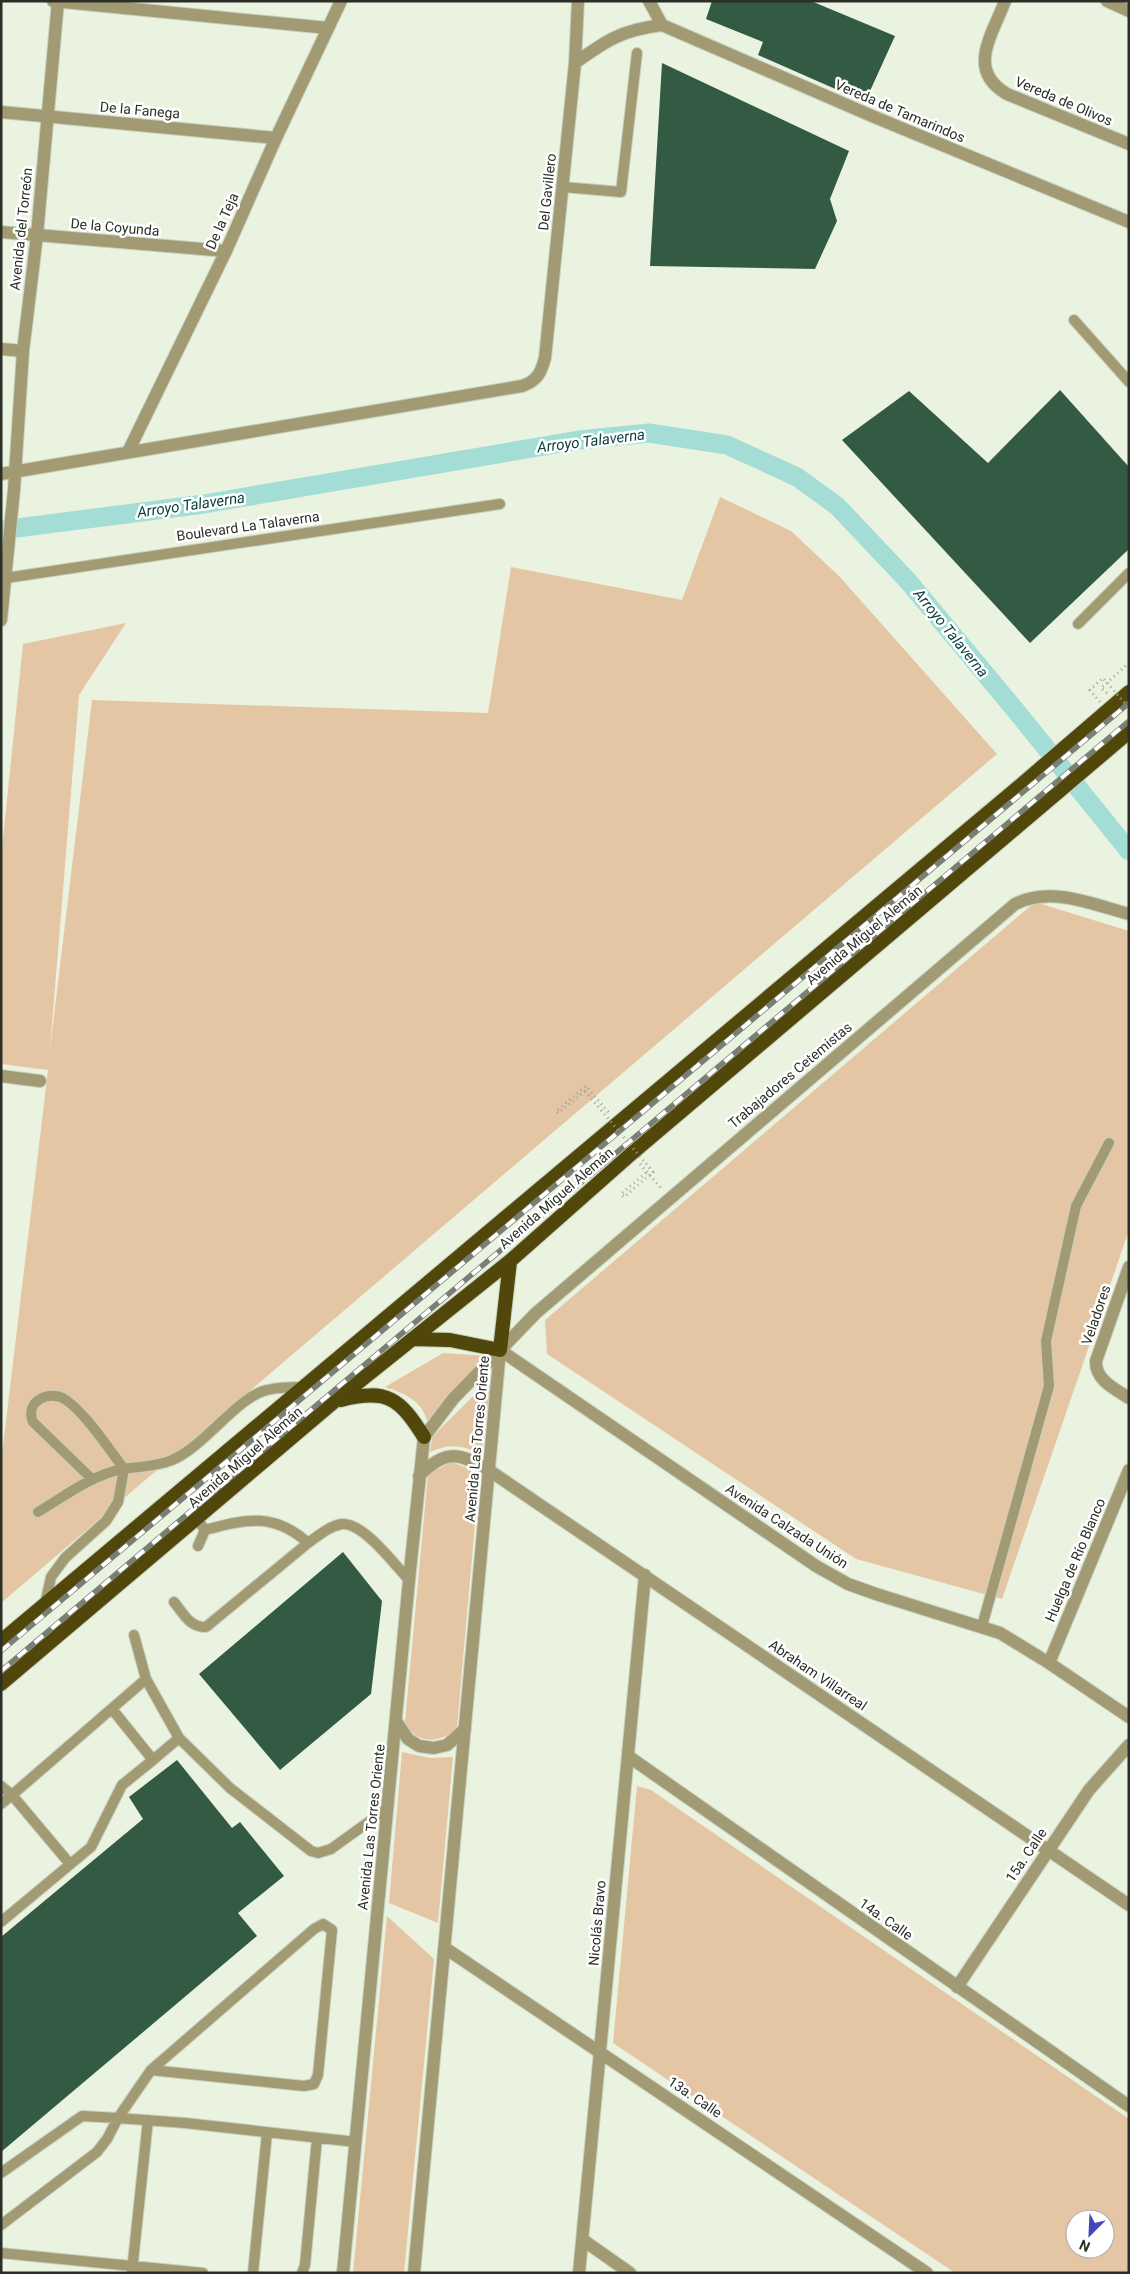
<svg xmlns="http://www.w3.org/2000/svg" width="1130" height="2274" font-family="Roboto,sans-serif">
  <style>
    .green { fill: #e5c6a4; fill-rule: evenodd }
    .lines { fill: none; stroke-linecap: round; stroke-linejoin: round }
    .canal { stroke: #a3ddd6; stroke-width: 19 }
    .building { fill: #335b43 }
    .service-casing { stroke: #c8d0bf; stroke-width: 12 }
    .minor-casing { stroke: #c8d0bf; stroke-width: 14 }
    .tertiary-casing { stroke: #c8d0bf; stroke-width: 14 }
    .trunk-casing { stroke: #c8d0bf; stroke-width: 16 }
    .path { stroke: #9ea596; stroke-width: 3; stroke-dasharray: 1 4; stroke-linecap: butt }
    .service { stroke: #a19a73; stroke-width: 10 }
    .minor { stroke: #a19a73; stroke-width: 12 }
    .tertiary { stroke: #a19a73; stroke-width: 12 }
    .trunk { stroke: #52470a; stroke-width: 14 }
    .rail-casing { stroke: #797f73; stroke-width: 5.5 }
    .rail { stroke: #fff; stroke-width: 4; stroke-dasharray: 11; stroke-linecap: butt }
    .path-bridge { stroke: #9ea596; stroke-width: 3; stroke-dasharray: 1 4; stroke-linecap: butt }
    .labels { text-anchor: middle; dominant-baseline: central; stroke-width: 5; stroke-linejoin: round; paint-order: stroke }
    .street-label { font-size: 14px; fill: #2b2f27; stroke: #fff }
    .water-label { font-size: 15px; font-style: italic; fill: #0d423e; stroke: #fff }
  </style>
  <rect width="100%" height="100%" fill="#eaf3e0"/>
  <path class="green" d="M720,497L791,531L839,576L997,754L1,1603V1463L48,1070L1,1064V858L23,644L126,623L79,695L50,1049L92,700L488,713L511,567L682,600Z
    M1035,902L1129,931V1230L1002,1599L856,1559L547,1354L545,1320Z
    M443,1353L488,1356L427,1421C422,1400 403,1393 385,1387Z
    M489,1383L491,1387L481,1454C462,1445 449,1443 430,1452L432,1437L485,1384Z
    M452,1462L469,1469L479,1479L457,1727C441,1745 415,1744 405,1722L428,1474Z
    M402,1752L430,1758L453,1757L438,1923L389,1903Z
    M637,1786L651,1790L1129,2119V2273H955L613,2043ZM1075,2219H1105V2249H1075Z
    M387,1916L434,1959L404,2273H353Z"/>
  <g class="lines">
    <path class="canal" d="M1,530L204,504L579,440L649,433L727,445L797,477L837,506L908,581L1021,717L1129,851"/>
  </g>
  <path class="building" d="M712,1H811L895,36L865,102L758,55L763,42L706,19Z
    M662,63L849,151L830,199L837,221L815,269L650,266Z
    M1060,390L1129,467V549L1030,643L842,440L909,391L988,463Z
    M343,1552L382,1601L371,1694L280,1770L199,1674Z
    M177,1760L232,1828L240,1822L284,1876L238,1913L257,1936L1,2152V1937L143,1819L129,1797Z"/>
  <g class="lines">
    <g class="service-casing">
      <path id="service" d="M563,187L621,192L637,53
        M1074,320L1129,382
        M6,578L500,504
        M1078,624L1129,573
        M38,1512C65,1496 91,1475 123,1469C140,1466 156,1467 172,1460C204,1447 238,1396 267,1390C279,1387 293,1387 305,1387
        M197,1519L205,1530L198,1546
        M308,1543C318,1536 329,1526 342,1524C363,1522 395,1565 409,1580
        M174,1602C183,1613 190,1628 206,1627L308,1543C274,1512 246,1519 205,1530
        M45,1604L51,1577L65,1558L106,1521L118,1502L124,1469C109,1449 86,1414 66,1400C50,1389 24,1401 33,1422L92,1479
        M982,1626L1049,1386L1046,1341L1076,1206L1109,1143
        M146,1679L179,1738L153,1760
        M179,1738L230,1788L311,1851L318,1853L331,1849L388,1808
        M1,1786L12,1795L146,1679L134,1635
        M1,1804L12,1795L70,1864
        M1,1922L91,1847L122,1785L153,1760L112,1709
        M1,2173L82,2116L118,2118L151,2070L314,1929L323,1924L332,1930L318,2075L314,2084L304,2086L151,2070
        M1,2225L97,2152L107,2139L118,2118L185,2123L356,2142
        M1,2253L203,2273
        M132,2271L148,2120
        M253,2273L267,2133
        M302,2273L305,2265L317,2138"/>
    </g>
    <g class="minor-casing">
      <path id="minor" d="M53,1L328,28
        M649,1L662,25
        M1005,1C992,36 966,70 1007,94L1129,144
        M1107,1L1129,11
        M575,63C607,40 622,30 662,25L872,116L1129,222
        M1,112L276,138
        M1,232L226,251
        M1,349L23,351
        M128,452L226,251L276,138L341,1
        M1,474L522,386C537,381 541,373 545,358L575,63L578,1
        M1,1076L40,1081
        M1129,1267L1096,1361C1095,1380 1115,1389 1129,1398
        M490,1471L1129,1905
        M1049,1663L1129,1470
        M628,1756L1129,2106
        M445,1948L927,2273
        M957,1987L1089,1790L1129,1745
        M583,2240L630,2273
        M579,2273L645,1575"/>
    </g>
    <g class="tertiary-casing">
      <path id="tertiary" d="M1,620L14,490L23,351L37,235L58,1
        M500,1350L816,1566L848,1584L876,1594L1000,1633L1049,1663L1129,1717
        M419,1476C445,1449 459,1452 490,1471
        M396,1721L408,1739L419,1746L434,1748L447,1745L465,1729
        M343,2273L409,1580L424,1437L453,1399L536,1313L1015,904C1052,886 1091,904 1129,914
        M414,2273L500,1350"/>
    </g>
    <g class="trunk-casing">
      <path id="trunk" d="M412,1339L450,1340L500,1350L510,1261
        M341,1400C388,1388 400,1399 424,1437
        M1,1641L1022,784L1129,692
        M1,1684L335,1401L510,1261L631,1154L1129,732"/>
    </g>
    <path class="path" d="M1107,693L1101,688L1129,663
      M585,1091L558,1113L556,1111L586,1086L609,1113
      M640,1164L661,1188"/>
    <use href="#service" class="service"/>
    <use href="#minor" class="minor"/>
    <use href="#tertiary" class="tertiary"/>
    <use href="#trunk" class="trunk"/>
    <g class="rail-casing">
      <path id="rail" d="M1,1651L1129,703
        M1,1671L1129,721"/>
    </g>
    <use href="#rail" class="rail"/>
    <path class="path-bridge" d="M1100,702L1090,690L1103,678L1129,708
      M585,1091L653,1172L624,1197L621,1194L647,1172"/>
  </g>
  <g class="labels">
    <g class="street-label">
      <text transform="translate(1064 101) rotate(23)">Vereda de Olivos</text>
      <text transform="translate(140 110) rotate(5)">De la Fanega</text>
      <text transform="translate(900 111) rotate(23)">Vereda de Tamarindos</text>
      <text transform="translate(547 192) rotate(-84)">Del Gavillero</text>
      <text transform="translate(222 221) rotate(-66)">De la Teja</text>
      <text transform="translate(115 227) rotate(5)">De la Coyunda</text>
      <text transform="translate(21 229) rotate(-84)">Avenida del Torreón</text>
      <text transform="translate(248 526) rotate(-8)">Boulevard La Talaverna</text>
      <text transform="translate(864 935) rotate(-40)">Avenida Miguel Alemán</text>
      <text transform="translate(790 1075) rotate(-40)">Trabajadores Cetemistas</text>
      <text transform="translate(556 1198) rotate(-41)">Avenida Miguel Alemán</text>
      <text transform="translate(1096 1315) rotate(-71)">Veladores</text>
      <text transform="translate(477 1439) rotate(-85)">Avenida Las Torres Oriente</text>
      <text transform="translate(245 1457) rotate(-41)">Avenida Miguel Alemán</text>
      <text transform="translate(787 1526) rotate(33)">Avenida Calzada Unión</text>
      <text transform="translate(1075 1560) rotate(-67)">Huelga de Río Blanco</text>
      <text transform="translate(818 1675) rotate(34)">Abraham Villarreal</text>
      <text transform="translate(371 1827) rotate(-84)">Avenida Las Torres Oriente</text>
      <text transform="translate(1026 1855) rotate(-56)">15a. Calle</text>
      <text transform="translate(886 1919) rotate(35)">14a. Calle</text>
      <text transform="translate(597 1923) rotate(-85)">Nicolás Bravo</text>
      <text transform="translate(695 2097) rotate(34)">13a. Calle</text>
    </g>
    <g class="water-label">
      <text transform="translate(591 441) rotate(-7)">Arroyo Talaverna</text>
      <text transform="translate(191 505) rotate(-8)">Arroyo Talaverna</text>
      <text transform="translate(951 633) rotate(51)">Arroyo Talaverna</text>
    </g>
  </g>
  <rect width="1130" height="2274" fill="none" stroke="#2b2f27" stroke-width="5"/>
  <g transform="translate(1090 2234) rotate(204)"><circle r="24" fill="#ffffff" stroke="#aaaca9"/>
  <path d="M0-4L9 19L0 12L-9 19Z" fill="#4147bb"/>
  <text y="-8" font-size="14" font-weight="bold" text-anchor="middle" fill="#2b2f27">N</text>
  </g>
</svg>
